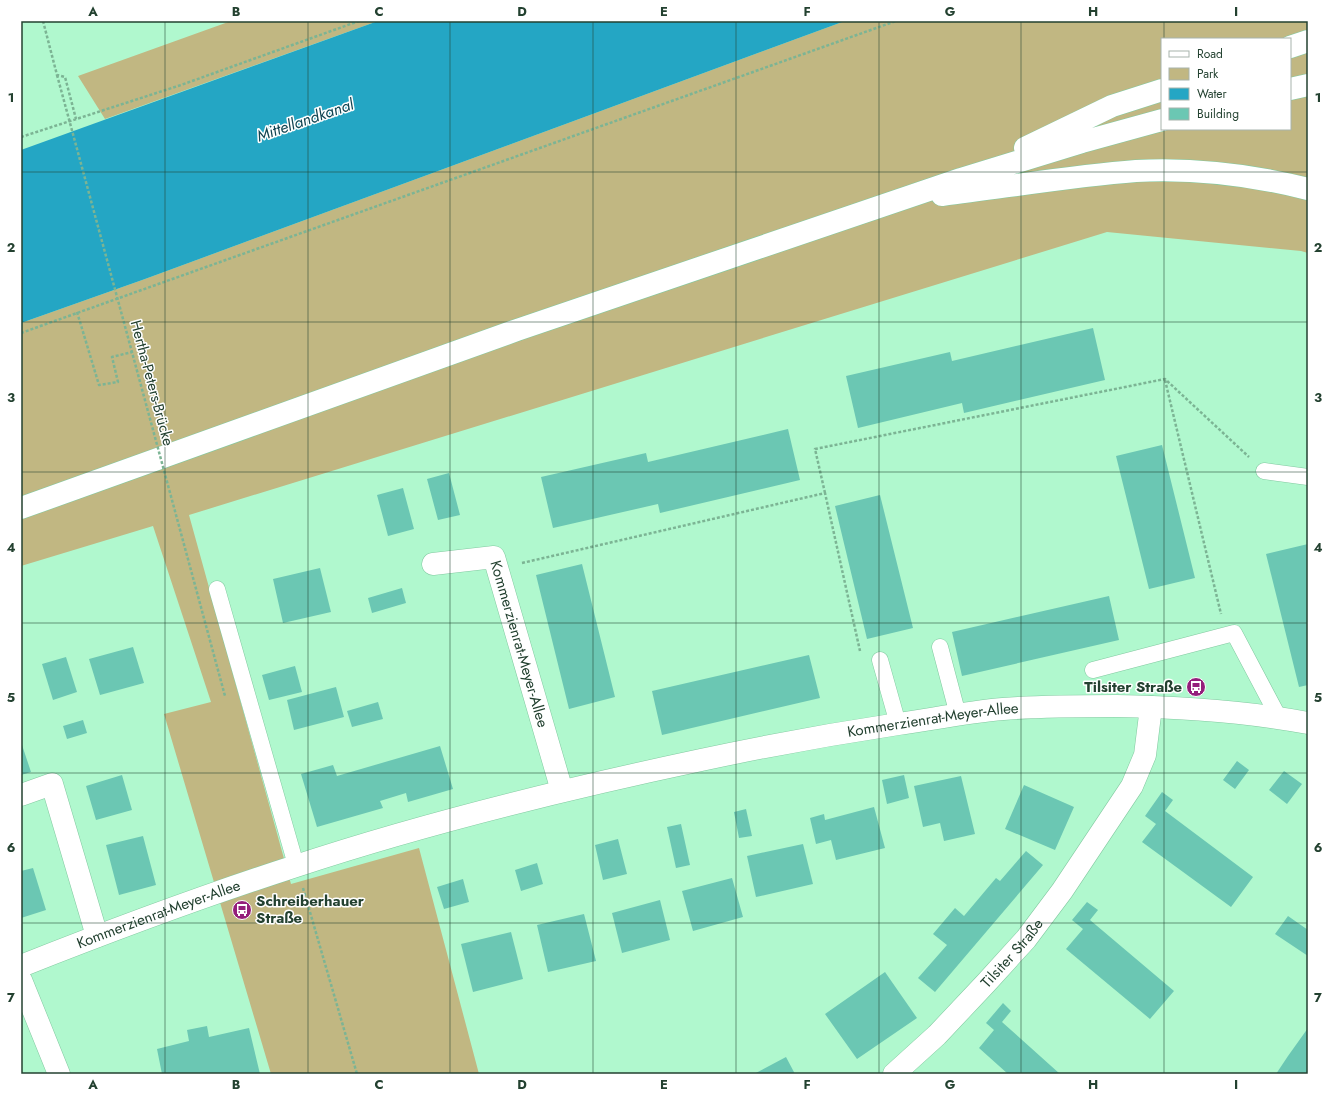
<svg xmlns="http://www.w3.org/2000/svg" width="1329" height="1095" font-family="Jost,sans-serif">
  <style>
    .green { fill: #c1b782; fill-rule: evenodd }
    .water { fill: #24a6c4 }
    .building { fill: #6bc7b3 }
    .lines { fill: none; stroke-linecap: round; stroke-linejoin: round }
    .service-casing { stroke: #82c9a0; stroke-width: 17 }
    .minor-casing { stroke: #82c9a0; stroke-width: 23 }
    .primary-casing { stroke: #82c9a0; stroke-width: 23 }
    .path { stroke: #7cb494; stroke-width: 2.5; stroke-dasharray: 3 2; stroke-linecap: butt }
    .service { stroke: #fff; stroke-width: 16 }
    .minor { stroke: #fff; stroke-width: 22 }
    .primary { stroke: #fff; stroke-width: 22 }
    .path-bridge { stroke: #7cb494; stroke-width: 2.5; stroke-dasharray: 3 2; stroke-linecap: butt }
    .grid { fill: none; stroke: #234130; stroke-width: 1; stroke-opacity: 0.55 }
    .labels { text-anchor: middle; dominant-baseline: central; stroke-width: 3; stroke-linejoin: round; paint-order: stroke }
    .street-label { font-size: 15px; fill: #234130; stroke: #fff }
    .poi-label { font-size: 15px; font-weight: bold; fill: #234130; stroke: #fff; text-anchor: end }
    .water-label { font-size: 16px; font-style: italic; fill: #114552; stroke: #fff }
    .neatline { fill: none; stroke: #234130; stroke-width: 1.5 }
    .grid-label { font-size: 13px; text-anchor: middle; font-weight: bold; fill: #234130 }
  </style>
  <rect width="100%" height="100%" fill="#b0f8ce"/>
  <path class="green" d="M231,21H378L105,119L78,76Z
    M845,21H1308V253L1301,251L1107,232L189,515L291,884L419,848L479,1074H271L164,714L211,702L153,526L21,566V323L145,279ZM1162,39H1290V129H1162Z"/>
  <path class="water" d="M378,21H845L145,279L21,323V150Z"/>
  <path class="building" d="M1093,328L1105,380L964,413L962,403L858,428L846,376L950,352L952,361Z
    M788,429L800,480L660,513L658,504L553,528L541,477L646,453L648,462Z
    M1162,445L1195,578L1149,589L1116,456Z
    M449,473L460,515L438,520L427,479Z
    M403,488L414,529L388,536L377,495Z
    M880,495L913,628L867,639L835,506Z
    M1308,544V685L1299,687L1266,554Z
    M582,564L615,697L569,709L536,575Z
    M320,568L331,612L283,623L273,579Z
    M402,588L406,603L372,613L368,598Z
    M1109,596L1119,640L962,676L952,632Z
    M133,647L144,683L100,695L89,659Z
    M809,655L820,698L662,735L652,691Z
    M66,657L77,692L53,700L42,664Z
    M295,666L302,692L269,700L262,675Z
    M336,687L344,717L294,730L287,700Z
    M378,702L383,719L352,727L347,711Z
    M83,720L87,733L67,739L63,726Z
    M21,742L31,772L21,775Z
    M440,746L453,789L408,802L406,793L380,801L383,808L317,827L301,774L333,765L337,776Z
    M1237,761L1249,770L1235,789L1223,780Z
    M1284,771L1302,784L1287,804L1269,790Z
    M122,775L132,810L96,820L86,786Z
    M904,775L909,798L887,804L882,780Z
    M961,776L975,834L944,841L940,823L923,827L914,786Z
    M1024,785L1074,807L1055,850L1005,829Z
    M1162,792L1173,800L1165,811L1253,877L1231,907L1142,842L1156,824L1145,816Z
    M874,807L885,848L836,860L831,840L816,844L810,818L824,814L825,820Z
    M746,809L752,836L739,838L734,812Z
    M681,824L690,865L676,868L667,827Z
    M143,836L156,885L119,895L106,845Z
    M618,839L627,874L603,880L595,845Z
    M803,844L813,884L756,897L747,856Z
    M1026,851L1043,865L935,992L918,978L947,945L933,934L955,908L964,916L996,878L1000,881Z
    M537,863L543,884L521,891L515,870Z
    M33,868L46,910L21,918V871Z
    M732,878L743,917L693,931L682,891Z
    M463,879L469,902L444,909L437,887Z
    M660,900L670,940L622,953L612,913Z
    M1087,902L1098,910L1090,920L1174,991L1150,1019L1066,949L1083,929L1072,920Z
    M584,914L596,961L548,972L537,925Z
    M1288,916L1308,930V956L1275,934Z
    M511,932L523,979L473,992L461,944Z
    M885,972L917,1018L857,1059L825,1014Z
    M1003,1003L1011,1011L1002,1022L1060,1074H1008L979,1048L994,1030L986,1023Z
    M207,1026L209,1037L249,1028L260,1074H162L157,1049L189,1041L187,1030Z
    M1308,1028V1074H1276L1288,1056Z
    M786,1057L795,1074H754Z"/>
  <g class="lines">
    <g class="service-casing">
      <path id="service" d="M1264,471L1308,477
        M217,589L296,865
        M940,647L958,715
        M880,660L898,724
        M1093,670L1234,633L1279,718"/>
    </g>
    <g class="minor-casing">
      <g id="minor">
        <path id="s1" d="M433,564L494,557L562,791"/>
        <path d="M21,795L52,784L97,936"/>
        <path id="s2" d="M21,966C112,930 203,896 296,866C429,822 565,789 701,760C766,746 832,734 898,724C933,719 968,712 1003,709C1040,706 1078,706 1116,706C1181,707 1244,711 1308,723"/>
        <path d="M21,980L59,1074"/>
        <path id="s3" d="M894,1074L937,1035L986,983L1026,939L1062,891L1132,786L1145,755L1151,707"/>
      </g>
    </g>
    <g class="primary-casing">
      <path id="primary" d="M1290,47L1308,41
        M1290,89L1308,85
        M1025,148L1112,106L1162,90
        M942,195C1007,187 1071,176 1136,171C1193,168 1252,175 1308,189
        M21,508L517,330L961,179L1082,142L1162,120"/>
    </g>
    <path class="path" d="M43,21L57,75L65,77L76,119
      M21,137L181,85L359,21
      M77,312L99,385L118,382L112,357L132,352
      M21,333L896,21
      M1165,380L1221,614
      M825,493L815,449L1165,379L1249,457
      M522,563L825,493L860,651
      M303,888L357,1074"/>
    <use href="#service" class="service"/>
    <use href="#minor" class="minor"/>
    <use href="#primary" class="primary"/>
    <path class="path-bridge" d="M57,75L225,696"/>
  </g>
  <path class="grid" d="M165,21V1074M308,21V1074M450,21V1074M593,21V1074M736,21V1074M879,21V1074M1021,21V1074M1164,21V39M1164,129V1074M21,172H1308M21,322H1308M21,472H1308M21,623H1308M21,773H1308M21,923H1308"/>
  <defs>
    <g id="bus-disc" transform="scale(1)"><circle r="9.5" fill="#941e7b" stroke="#fff"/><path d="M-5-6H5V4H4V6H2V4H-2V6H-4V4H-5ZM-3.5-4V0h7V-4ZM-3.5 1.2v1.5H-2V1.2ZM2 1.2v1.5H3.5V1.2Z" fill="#fff"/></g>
  </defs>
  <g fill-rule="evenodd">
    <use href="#bus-disc" x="1196" y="687"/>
    <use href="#bus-disc" x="242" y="910"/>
  </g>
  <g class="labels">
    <g class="street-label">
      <text transform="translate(152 383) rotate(75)">Hertha-Peters-Brücke</text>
      <text stroke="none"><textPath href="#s1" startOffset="152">Kommerzienrat-Meyer-Allee</textPath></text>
      <text stroke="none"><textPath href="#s2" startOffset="947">Kommerzienrat-Meyer-Allee</textPath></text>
      <text stroke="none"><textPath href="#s2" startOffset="147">Kommerzienrat-Meyer-Allee</textPath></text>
      <text stroke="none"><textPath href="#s3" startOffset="169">Tilsiter Straße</textPath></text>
    </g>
    <g class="poi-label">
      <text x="1182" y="687">Tilsiter Straße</text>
      <text x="256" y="901" text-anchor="start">Schreiberhauer<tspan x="256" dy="17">Straße</tspan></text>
    </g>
    <g class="water-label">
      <text transform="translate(305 120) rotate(-19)">Mittellandkanal</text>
    </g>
  </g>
  <rect width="1329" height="1095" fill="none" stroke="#ffffff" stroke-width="44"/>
  <rect x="1161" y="38" width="130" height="92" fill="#ffffff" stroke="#a7b3ac"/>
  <rect x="1169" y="51" width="20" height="6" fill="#ffffff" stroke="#a7b3ac"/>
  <text x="1197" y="58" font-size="12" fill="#234130">Road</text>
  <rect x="1169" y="68" width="20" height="12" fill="#c1b782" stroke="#a7b3ac"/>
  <text x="1197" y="78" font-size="12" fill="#234130">Park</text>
  <rect x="1169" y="88" width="20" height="12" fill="#24a6c4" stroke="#a7b3ac"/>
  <text x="1197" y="98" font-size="12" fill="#234130">Water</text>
  <rect x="1169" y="108" width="20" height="12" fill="#6bc7b3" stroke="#a7b3ac"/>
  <text x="1197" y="118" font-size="12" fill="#234130">Building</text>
  <rect x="22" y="22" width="1285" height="1051" class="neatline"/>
  <g class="grid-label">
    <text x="93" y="16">A</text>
    <text x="236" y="16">B</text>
    <text x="379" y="16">C</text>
    <text x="522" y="16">D</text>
    <text x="664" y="16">E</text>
    <text x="807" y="16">F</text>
    <text x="950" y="16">G</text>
    <text x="1093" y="16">H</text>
    <text x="1236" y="16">I</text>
    <text x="11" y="102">1</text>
    <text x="1318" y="102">1</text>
    <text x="11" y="252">2</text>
    <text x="1318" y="252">2</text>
    <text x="11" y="402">3</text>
    <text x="1318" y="402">3</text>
    <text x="11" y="552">4</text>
    <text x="1318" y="552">4</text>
    <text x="11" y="702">5</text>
    <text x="1318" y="702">5</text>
    <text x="11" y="852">6</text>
    <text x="1318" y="852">6</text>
    <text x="11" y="1002">7</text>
    <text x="1318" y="1002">7</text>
    <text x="93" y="1089">A</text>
    <text x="236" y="1089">B</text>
    <text x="379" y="1089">C</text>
    <text x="522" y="1089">D</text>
    <text x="664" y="1089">E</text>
    <text x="807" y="1089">F</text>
    <text x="950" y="1089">G</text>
    <text x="1093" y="1089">H</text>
    <text x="1236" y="1089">I</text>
  </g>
</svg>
